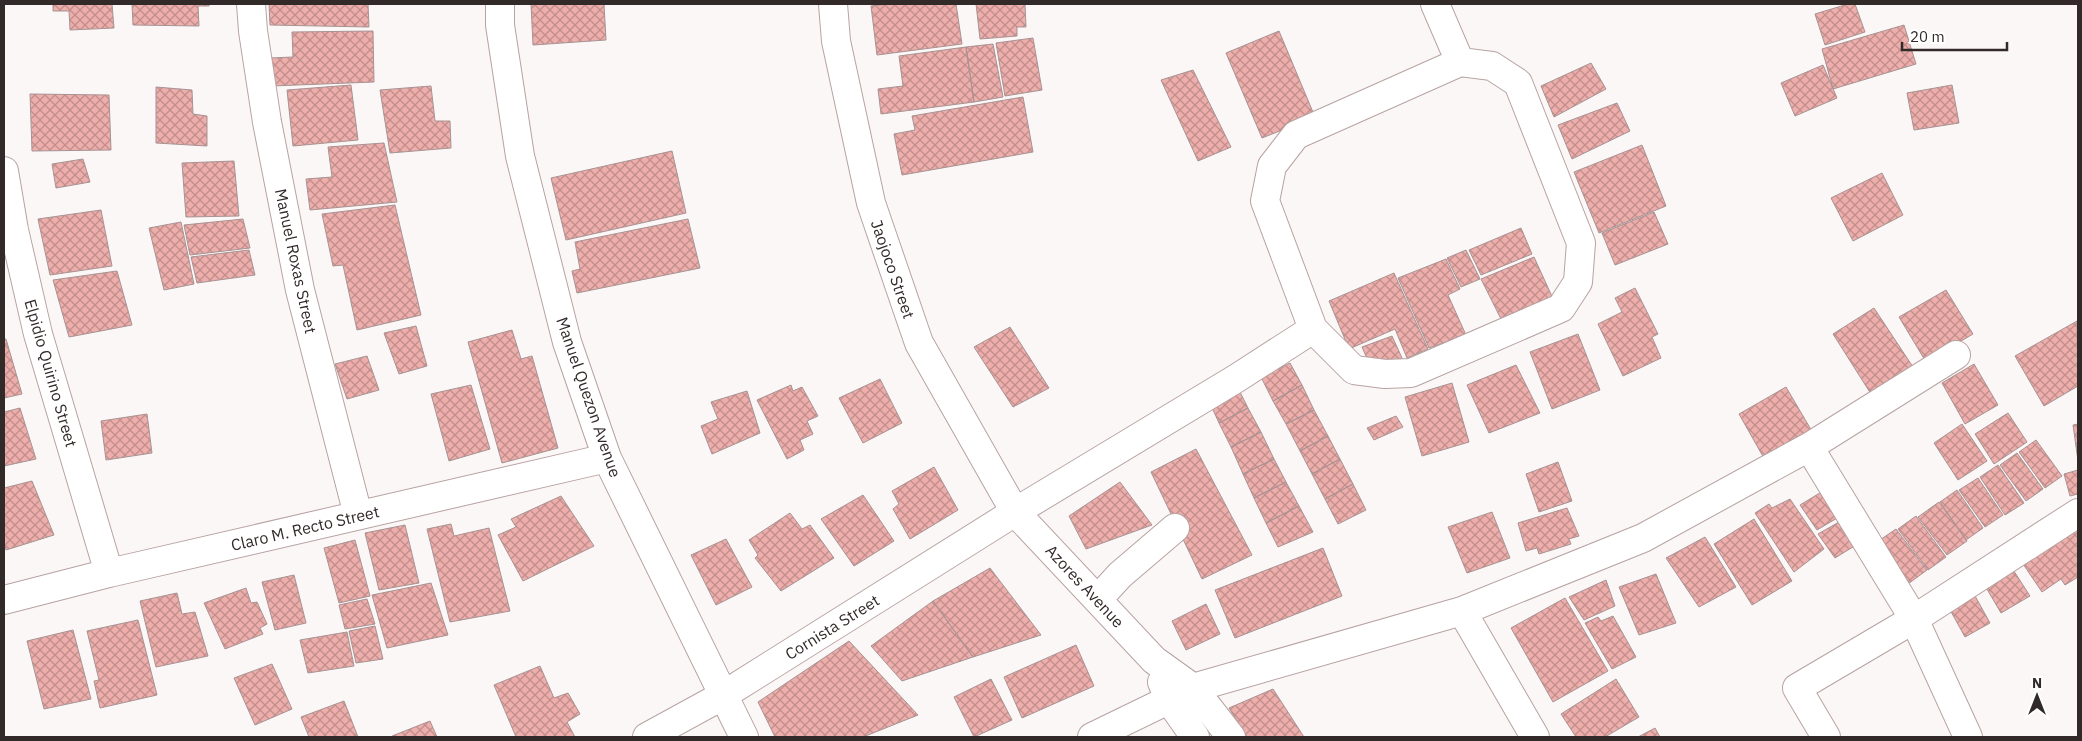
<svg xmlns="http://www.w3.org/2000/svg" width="2082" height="741" font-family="'IBM Plex Sans',sans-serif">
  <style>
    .building { fill: url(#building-cross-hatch); stroke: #a79393 }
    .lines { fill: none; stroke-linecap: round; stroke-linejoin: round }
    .minor-casing { stroke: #b7a3a2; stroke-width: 30 }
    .minor { stroke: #fff; stroke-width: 28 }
    .labels { text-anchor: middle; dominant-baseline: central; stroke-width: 4; stroke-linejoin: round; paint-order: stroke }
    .street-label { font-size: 16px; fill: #322a29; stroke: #fff }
  </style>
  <defs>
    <pattern id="building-cross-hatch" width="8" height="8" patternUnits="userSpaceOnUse" patternTransform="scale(1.25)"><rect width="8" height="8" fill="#edaeac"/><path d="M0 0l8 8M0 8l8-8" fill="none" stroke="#c18e8c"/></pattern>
  </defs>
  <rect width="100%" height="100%" fill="#fcf7f7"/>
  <path class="building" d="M53,4H112L114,28L70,30L69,11H53Z
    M132,4H209V6H198L199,26L133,25Z
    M269,4H368L369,27L270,25Z
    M531,4H604L606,40L533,45Z
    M888,4H956L962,44L877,55L871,6Z
    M976,4H1025L1026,27H1017V36L980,39Z
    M1848,4H1855L1865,32L1825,45L1815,14Z
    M1904,25L1916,64L1833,89L1822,49Z
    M373,31L374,82L272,86L270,58L293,57L292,32Z
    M1279,31L1315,117L1262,138L1226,53Z
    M1033,38L1042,90L1005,96L996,43Z
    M993,44L1003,97L974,102L966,47Z
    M966,47L974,102L881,114L878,89L903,86L899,56Z
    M1591,63L1606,89L1554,117L1541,86Z
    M1823,65L1837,98L1795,116L1781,83Z
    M1193,70L1231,147L1198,161L1161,80Z
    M351,85L358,140L293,146L287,90Z
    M1952,85L1959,123L1914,130L1907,93Z
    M431,86L435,121H450L451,148L390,153L380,90Z
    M156,87L192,90L193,114L207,116V146L156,143Z
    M30,94L109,95L111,150L32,151Z
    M1023,97L1033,152L902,175L894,134L915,130L912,116Z
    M1617,103L1630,131L1572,159L1558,125Z
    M384,143L397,202L310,210L306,179L332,177L328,147Z
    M1642,145L1666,206L1599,233L1574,172Z
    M672,151L686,213L566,240L551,178Z
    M83,159L90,182L56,188L52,164Z
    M234,161L239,216L186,217L182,163Z
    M1882,173L1903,215L1853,241L1831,198Z
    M395,205L421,315L357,330L343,265L333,266L322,214Z
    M101,210L112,266L50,275L38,219Z
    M1654,212L1668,244L1615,265L1602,233Z
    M243,219L250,248L190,255L184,225Z
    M688,219L700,268L577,293L572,271L580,269L575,242Z
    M181,222L194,284L164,290L149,228Z
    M1521,228L1532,254L1481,275L1469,250Z
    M249,250L255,275L197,283L191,257Z
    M1466,250L1480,279L1461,287L1447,258Z
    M1534,257L1555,303L1504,325L1481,279Z
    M1446,259L1460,289L1448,295L1466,335L1429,348L1398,278Z
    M117,271L132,325L69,337L53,280Z
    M1394,273L1428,349L1407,358L1395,329L1349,349L1329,301Z
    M1635,288L1658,334L1652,337L1661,358L1623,376L1598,324L1622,312L1615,298Z
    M1946,290L1973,334L1926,362L1899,317Z
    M1874,308L1913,367L1871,394L1833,334Z
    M2077,321L2078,386L2044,406L2015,356Z
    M416,326L427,366L399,374L384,333Z
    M1010,327L1049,388L1013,407L974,347Z
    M512,330L521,359L532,356L558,448L502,463L468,342Z
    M1578,334L1600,390L1552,409L1530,352Z
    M1392,336L1402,358L1372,370L1362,347Z
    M4,339H6L22,394L4,398Z
    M367,356L379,390L347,399L335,364Z
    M1290,363L1302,385L1273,401L1261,377Z
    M1974,364L1998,405L1965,424L1942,383Z
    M1516,365L1540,413L1489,433L1467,385Z
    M880,379L902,423L863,443L839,398Z
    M1452,383L1469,442L1422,456L1405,397Z
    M471,385L490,449L449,461L431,394Z
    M791,385L793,391L802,387L818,416L807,421L813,434L800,440L804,450L787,459L757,400Z
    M1302,385L1314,410L1286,424L1273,401Z
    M1237,386L1248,408L1219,423L1209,401Z
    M1786,387L1813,433L1765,460L1739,414Z
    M747,391L760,433L712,454L701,426L718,419L711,402Z
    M20,408L36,459L4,466V412Z
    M1248,408L1261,432L1231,447L1219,423Z
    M1314,410L1328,436L1300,451L1286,424Z
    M2008,413L2027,442L1994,464L1975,434Z
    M147,414L152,453L106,460L101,421Z
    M1396,416L1403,427L1374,440L1367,428Z
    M1962,424L1987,461L1958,480L1934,443Z
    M2078,424V461L2073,425Z
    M1261,432L1274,459L1243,474L1231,447Z
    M1328,436L1340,459L1312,474L1300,451Z
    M2036,440L2062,476L2045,488L2019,452Z
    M1196,449L1252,555L1202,579L1151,472Z
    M2017,453L2043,489L2026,501L2000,465Z
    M1274,459L1286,482L1254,498L1243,474Z
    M1340,459L1353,484L1325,499L1312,474Z
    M1558,462L1572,501L1539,512L1526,474Z
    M1998,465L2024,503L2005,515L1980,477Z
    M934,467L958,510L910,539L893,509L899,504L892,491Z
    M2078,470V494L2070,496L2064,474Z
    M1978,478L2003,515L1985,527L1959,490Z
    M32,481L54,535L6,550L4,543V488Z
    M1120,482L1152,525L1086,549L1069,516Z
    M1286,482L1299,506L1266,523L1254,498Z
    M1353,484L1366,510L1338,524L1325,499Z
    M1828,488L1844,514L1817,530L1800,505Z
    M1957,490L1983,528L1966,540L1940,502Z
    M863,495L894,541L854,566L821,519Z
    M561,496L594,546L523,581L498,535L516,527L511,519Z
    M1790,499L1824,549L1794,572L1755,513L1769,504L1772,508Z
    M1939,502L1967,541L1947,555L1918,517Z
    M1299,506L1313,532L1278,547L1266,523Z
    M1567,508L1579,536L1569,539L1571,544L1539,554L1537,548L1526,551L1518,523Z
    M1492,512L1510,558L1467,573L1448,527Z
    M790,513L802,529L810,525L834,558L781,591L755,558L758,555L749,540Z
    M1916,516L1946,557L1928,570L1898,529Z
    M1846,518L1861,542L1835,558L1818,534Z
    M1754,519L1792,581L1752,605L1714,544Z
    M451,524L454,536L489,528L510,611L450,622L427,529Z
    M405,525L419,583L379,590L365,533Z
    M2075,525L2078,530V577L2065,585L2061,579L2042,592L2021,561Z
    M1896,529L1927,570L1908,584L1877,542Z
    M1705,537L1736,587L1699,607L1666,558Z
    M726,539L752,587L716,605L691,555Z
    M355,540L370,596L339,603L324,548Z
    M1323,548L1342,596L1235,638L1215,590Z
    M990,568L1041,635L973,657L933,601Z
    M2012,568L2030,596L2001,613L1984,584Z
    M1656,574L1676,623L1639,635L1619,587Z
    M294,575L306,623L275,630L262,582Z
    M1606,580L1615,606L1584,620L1569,597Z
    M431,583L448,635L387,648L372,595Z
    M246,588L251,603L257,602L267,624L260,628L263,634L225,649L204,603Z
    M177,593L182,614L195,612L208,656L156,667L140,601Z
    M1974,594L1990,623L1965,637L1949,608Z
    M1565,598L1608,671L1553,702L1511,628Z
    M367,599L375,624L345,629L339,605Z
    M933,601L973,657L902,681L871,646Z
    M1206,604L1220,634L1186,650L1172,621Z
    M1613,616L1636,657L1612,669L1585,623L1598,617L1601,621Z
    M138,620L157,695L100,708L94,681L99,680L87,631Z
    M375,626L383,659L356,663L349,631Z
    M73,630L91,699L44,709L27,641Z
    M347,632L354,666L308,673L300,640Z
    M849,641L918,715L863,737H775L758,702Z
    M1076,645L1094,686L1022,718L1004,677Z
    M272,664L292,709L255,725L234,678Z
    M540,666L554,698L568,693L580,714L567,722L575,737H516L494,685Z
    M991,679L1012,720L974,737L954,697Z
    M1616,679L1639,717L1605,737H1576L1561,714Z
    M1273,689L1304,737H1247L1229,708Z
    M344,701L358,737H309L301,717Z
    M430,721L437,737H393L392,736Z
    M1655,728L1660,737H1638Z"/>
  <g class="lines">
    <g class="minor-casing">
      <path id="minor" d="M251,4L253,31L267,122L300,290L358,515
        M500,4V25L520,156L567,342L607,458L744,737
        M833,4L836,41L871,203L919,343L1015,512L1154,660L1193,688L1231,737
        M1435,4L1460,62
        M1460,62L1492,66L1518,83L1581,243L1578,282L1561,308L1411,373L1385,374L1354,370L1313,329L1265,201L1272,166L1296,135Z
        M4,171L14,230L38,334L109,573
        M1809,447L1914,619L1968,737
        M1098,599L1120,575L1175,528
        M4,600L109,573L607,458
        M1462,611L1535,737
        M1162,682L1169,700L1195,737
        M647,737L722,696L1015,512L1237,378L1313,329
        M1092,737L1193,688L1462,611L1643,538L1809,447L1956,355
        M1826,737L1797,688L1914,619L2078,513"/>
    </g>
    <use href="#minor" class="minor"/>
  </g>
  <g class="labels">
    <g class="street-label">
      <text transform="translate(296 261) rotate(78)">Manuel Roxas Street</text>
      <text transform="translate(893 269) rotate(71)">Jaojoco Street</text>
      <text transform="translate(51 373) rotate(74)">Elpidio Quirino Street</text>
      <text transform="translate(589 397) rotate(71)">Manuel Quezon Avenue</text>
      <text transform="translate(305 528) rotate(-13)">Claro M. Recto Street</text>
      <text transform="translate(1085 586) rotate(47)">Azores Avenue</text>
      <text transform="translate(832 627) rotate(-32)">Cornista Street</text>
    </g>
  </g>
  <rect width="2082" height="741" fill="none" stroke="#322a29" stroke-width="10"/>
  <g transform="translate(2037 696)" stroke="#ffffff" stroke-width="4" paint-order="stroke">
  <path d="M0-4L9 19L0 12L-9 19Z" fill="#322a29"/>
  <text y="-8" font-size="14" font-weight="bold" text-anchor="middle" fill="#322a29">N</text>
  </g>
  <path d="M1902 42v8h105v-8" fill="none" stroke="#322a29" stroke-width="2.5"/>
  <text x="1910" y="42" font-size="15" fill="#322a29" stroke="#ffffff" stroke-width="4" paint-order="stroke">20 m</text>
</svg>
